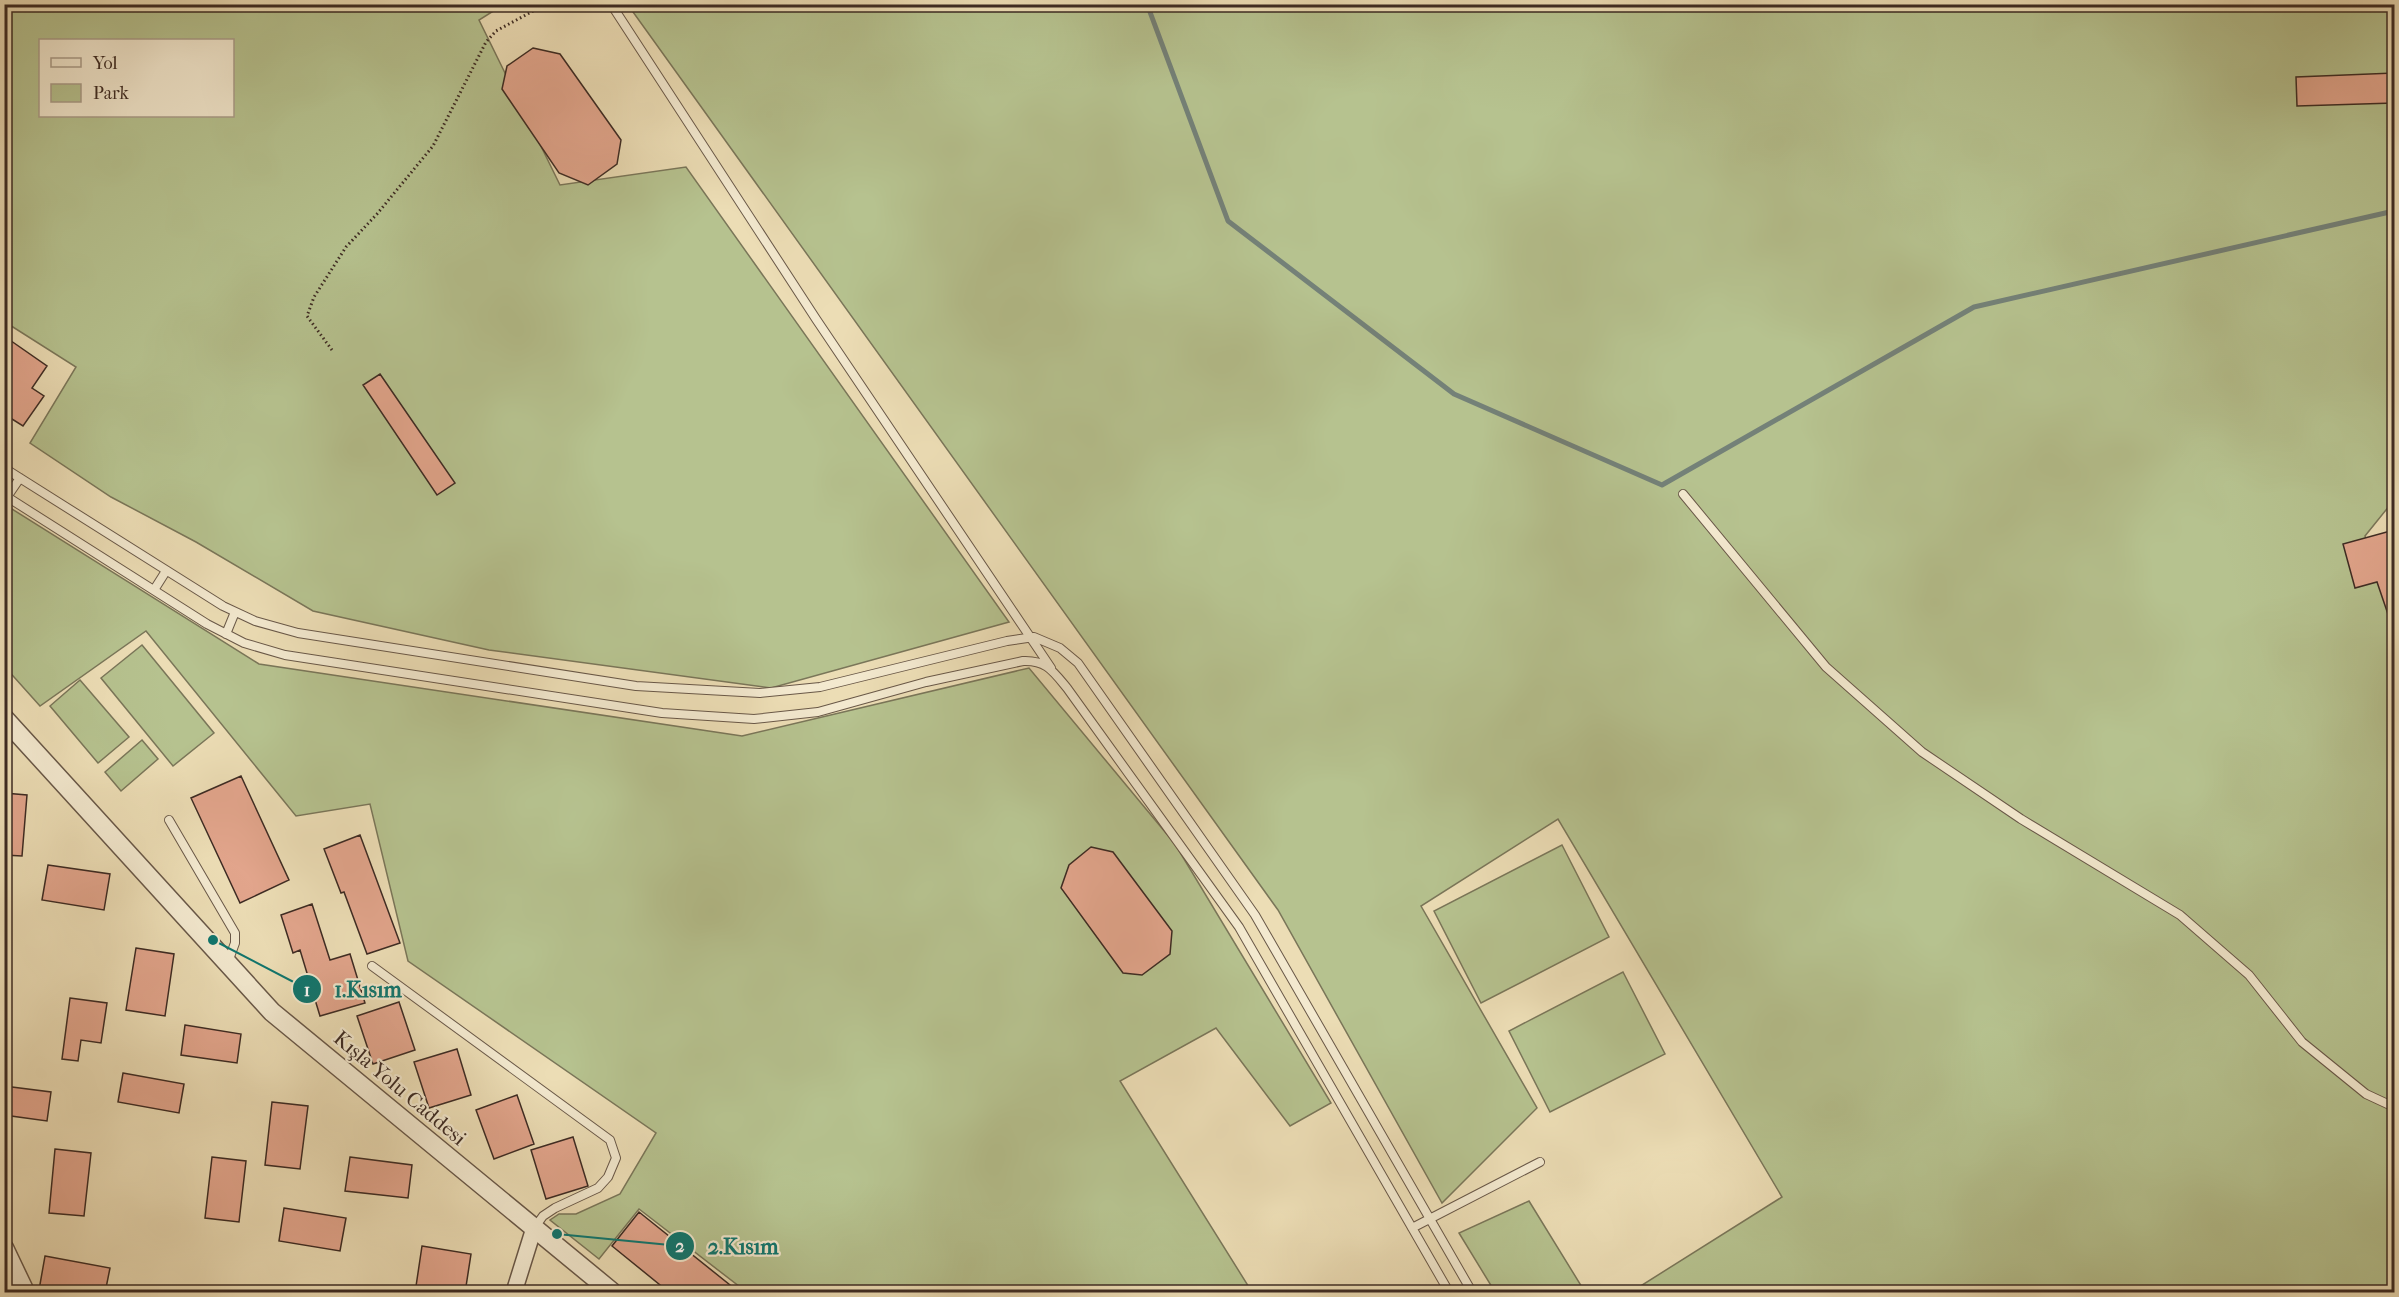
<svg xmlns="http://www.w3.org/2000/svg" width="2399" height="1297" font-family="'IM FELL French Canon',serif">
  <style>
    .green { fill: #b6c28f; stroke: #7a7659; stroke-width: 1.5; fill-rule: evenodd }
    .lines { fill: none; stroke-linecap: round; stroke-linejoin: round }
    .stream { stroke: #748178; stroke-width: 5 }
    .building { fill: #e2a58c; stroke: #3d2b23; stroke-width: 1.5 }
    .service-casing { stroke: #695848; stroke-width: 10 }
    .minor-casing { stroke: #695848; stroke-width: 18 }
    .tertiary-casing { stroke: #695848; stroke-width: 21 }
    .path { stroke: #3d2b23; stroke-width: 3; stroke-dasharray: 1.5 3; stroke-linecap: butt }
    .service { stroke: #f3e9cf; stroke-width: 8 }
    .minor { stroke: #f3e9cf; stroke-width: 15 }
    .tertiary { stroke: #f3e9cf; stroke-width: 18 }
    .labels { text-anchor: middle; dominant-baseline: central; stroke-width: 4.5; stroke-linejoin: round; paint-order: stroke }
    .street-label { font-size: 21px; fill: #3d2b23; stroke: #f3e9cf }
    .leader { fill: none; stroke: #0f766e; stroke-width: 2 }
    .callout-dot { fill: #0f766e; stroke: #f3e9cf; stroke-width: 2 }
    .mark-label { font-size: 18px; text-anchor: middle; font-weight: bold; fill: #fff }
    .callout-label { font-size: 22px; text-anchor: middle; font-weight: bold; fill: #0f766e; stroke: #f3e9cf; stroke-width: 4.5; stroke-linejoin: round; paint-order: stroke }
  </style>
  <rect width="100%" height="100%" fill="#ecddb5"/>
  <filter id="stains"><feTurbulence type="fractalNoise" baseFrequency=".00333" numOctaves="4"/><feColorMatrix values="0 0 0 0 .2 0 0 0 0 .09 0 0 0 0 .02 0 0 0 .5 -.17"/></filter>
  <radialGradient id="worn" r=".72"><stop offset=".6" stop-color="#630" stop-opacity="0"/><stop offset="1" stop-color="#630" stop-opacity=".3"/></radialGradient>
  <path class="green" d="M4,5H503L479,20L560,185L686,167L1009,622L771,688L489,650L313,611L196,542L111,497L30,443L76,367L5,322ZM40,40H232V116H40Z
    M628,5H2394V500L2365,536L2394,630V1292H1631L1782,1197L1558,819L1421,906L1537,1108L1442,1203L1278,910Z
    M4,504L259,664L742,736L1029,668L1175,844L1331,1103L1290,1126L1216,1028L1120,1081L1252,1292H737L740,1287L639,1209L599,1259L550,1220L559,1214H576L620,1194L656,1133L408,961L370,804L296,816L146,631L40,706L5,667Z
    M142,645L214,733L173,766L101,678Z
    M80,680L129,737L98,763L50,706Z
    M142,740L158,759L121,791L105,772Z
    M1562,845L1609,937L1481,1003L1434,911Z
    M1623,972L1665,1054L1550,1112L1509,1031Z
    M1529,1201L1585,1292H1495L1459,1233Z"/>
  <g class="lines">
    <path class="stream" d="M1147,4L1228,221L1454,394L1662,485L1974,307L2394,211"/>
  </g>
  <path class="building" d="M533,48L560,54L621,140L617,164L588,185L559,173L502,89L507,66Z
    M2394,73V103L2297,106L2296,77Z
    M4,336L47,366L32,388L44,396L23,426L4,414Z
    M380,374L455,483L437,495L363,385Z
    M2394,530V626H2392L2377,582L2355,588L2343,544Z
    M241,776L289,880L240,903L191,798Z
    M4,793L27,795L22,856L4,855Z
    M360,835L400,943L367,954L344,892L341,893L324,849Z
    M1091,847L1113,852L1172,931L1170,954L1142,975L1123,973L1061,888L1069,865Z
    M48,865L110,874L104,910L42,900Z
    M312,904L330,960L350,954L365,1003L320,1016L300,950L293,953L281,915Z
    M136,948L174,954L165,1016L126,1010Z
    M70,998L107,1003L101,1043L81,1040L78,1061L62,1059Z
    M399,1002L415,1050L373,1064L357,1016Z
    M185,1025L241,1034L237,1063L181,1055Z
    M457,1049L471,1095L429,1108L414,1062Z
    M123,1073L184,1084L179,1113L118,1102Z
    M4,1086L51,1092L47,1121L4,1115Z
    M517,1095L534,1144L494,1159L476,1110Z
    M272,1102L308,1106L300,1169L265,1165Z
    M573,1137L588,1186L546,1199L531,1150Z
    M55,1149L91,1153L84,1216L49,1213Z
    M212,1157L246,1161L239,1222L205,1218Z
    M350,1157L412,1165L408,1198L345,1191Z
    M284,1208L346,1218L340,1251L279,1241Z
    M639,1212L740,1293H670L612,1246Z
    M422,1246L471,1254L465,1293H415Z
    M45,1256L110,1268L105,1293H55L39,1290Z"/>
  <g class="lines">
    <g class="service-casing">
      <path id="service" d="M611,4L816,319L1051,668
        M4,468L223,606L255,621L298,633L636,686L760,693L820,687L1007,641L1034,637L1060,648L1078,663L1255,915L1472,1292
        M1683,494L1826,667L1922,752L2021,819L2180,915L2249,975L2302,1042L2366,1094L2394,1107
        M4,495L207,624L244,643L285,655L662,713L754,719L818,712L926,682L1023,661C1046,660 1053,671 1067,688L1239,927L1449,1292
        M7,497L20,478
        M154,590L166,571
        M226,634L235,612
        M169,820L235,933V943L228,962
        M372,966L610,1140L616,1158L608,1177L598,1188L555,1208L543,1216L535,1227
        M1412,1228L1540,1162"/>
    </g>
    <g class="minor-casing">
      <path id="minor" d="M514,1292L534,1228"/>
    </g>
    <g class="tertiary-casing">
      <path id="tertiary" d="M4,718L272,1012L612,1292
        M4,1248L25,1292"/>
    </g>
    <path class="path" d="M332,350L307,316L314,297L346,247L377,214L433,146L486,42L496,31L546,4"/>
    <use href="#service" class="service"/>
    <use href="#minor" class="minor"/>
    <use href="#tertiary" class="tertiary"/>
  </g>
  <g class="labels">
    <g class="street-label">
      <text transform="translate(400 1088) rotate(40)">Kışla Yolu Caddesi</text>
    </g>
  </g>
  <path class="leader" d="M213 940L307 989M557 1234L680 1246"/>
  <g class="callout-dot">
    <circle cx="213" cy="940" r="6"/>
    <circle cx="557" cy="1234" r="6"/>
    <circle cx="307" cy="989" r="15"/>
    <circle cx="680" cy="1246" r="15"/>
  </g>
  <g class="mark-label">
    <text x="307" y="996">1</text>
    <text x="680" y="1252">2</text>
  </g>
  <g class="callout-label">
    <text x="368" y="997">1.Kısım</text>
    <text x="743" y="1254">2.Kısım</text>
  </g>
  <rect width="2399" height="1297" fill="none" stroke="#ecddb5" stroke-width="24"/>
  <rect x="6" y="6" width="2387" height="1285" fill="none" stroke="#3d2b23" stroke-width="3"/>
  <rect x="12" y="12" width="2375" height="1273" fill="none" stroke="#3d2b23" stroke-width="1.5"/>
  <rect x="39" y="39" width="195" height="78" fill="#f3e9cf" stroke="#aa9d8a" stroke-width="1.5"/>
  <rect x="51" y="58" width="30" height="9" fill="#f3e9cf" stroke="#aa9d8a" stroke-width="1.5"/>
  <text x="93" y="69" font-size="18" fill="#3d2b23">Yol</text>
  <rect x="51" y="84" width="30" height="18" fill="#b6c28f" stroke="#aa9d8a" stroke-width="1.5"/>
  <text x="93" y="99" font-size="18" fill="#3d2b23">Park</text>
  <rect width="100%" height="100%" filter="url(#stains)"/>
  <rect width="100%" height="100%" fill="url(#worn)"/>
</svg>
